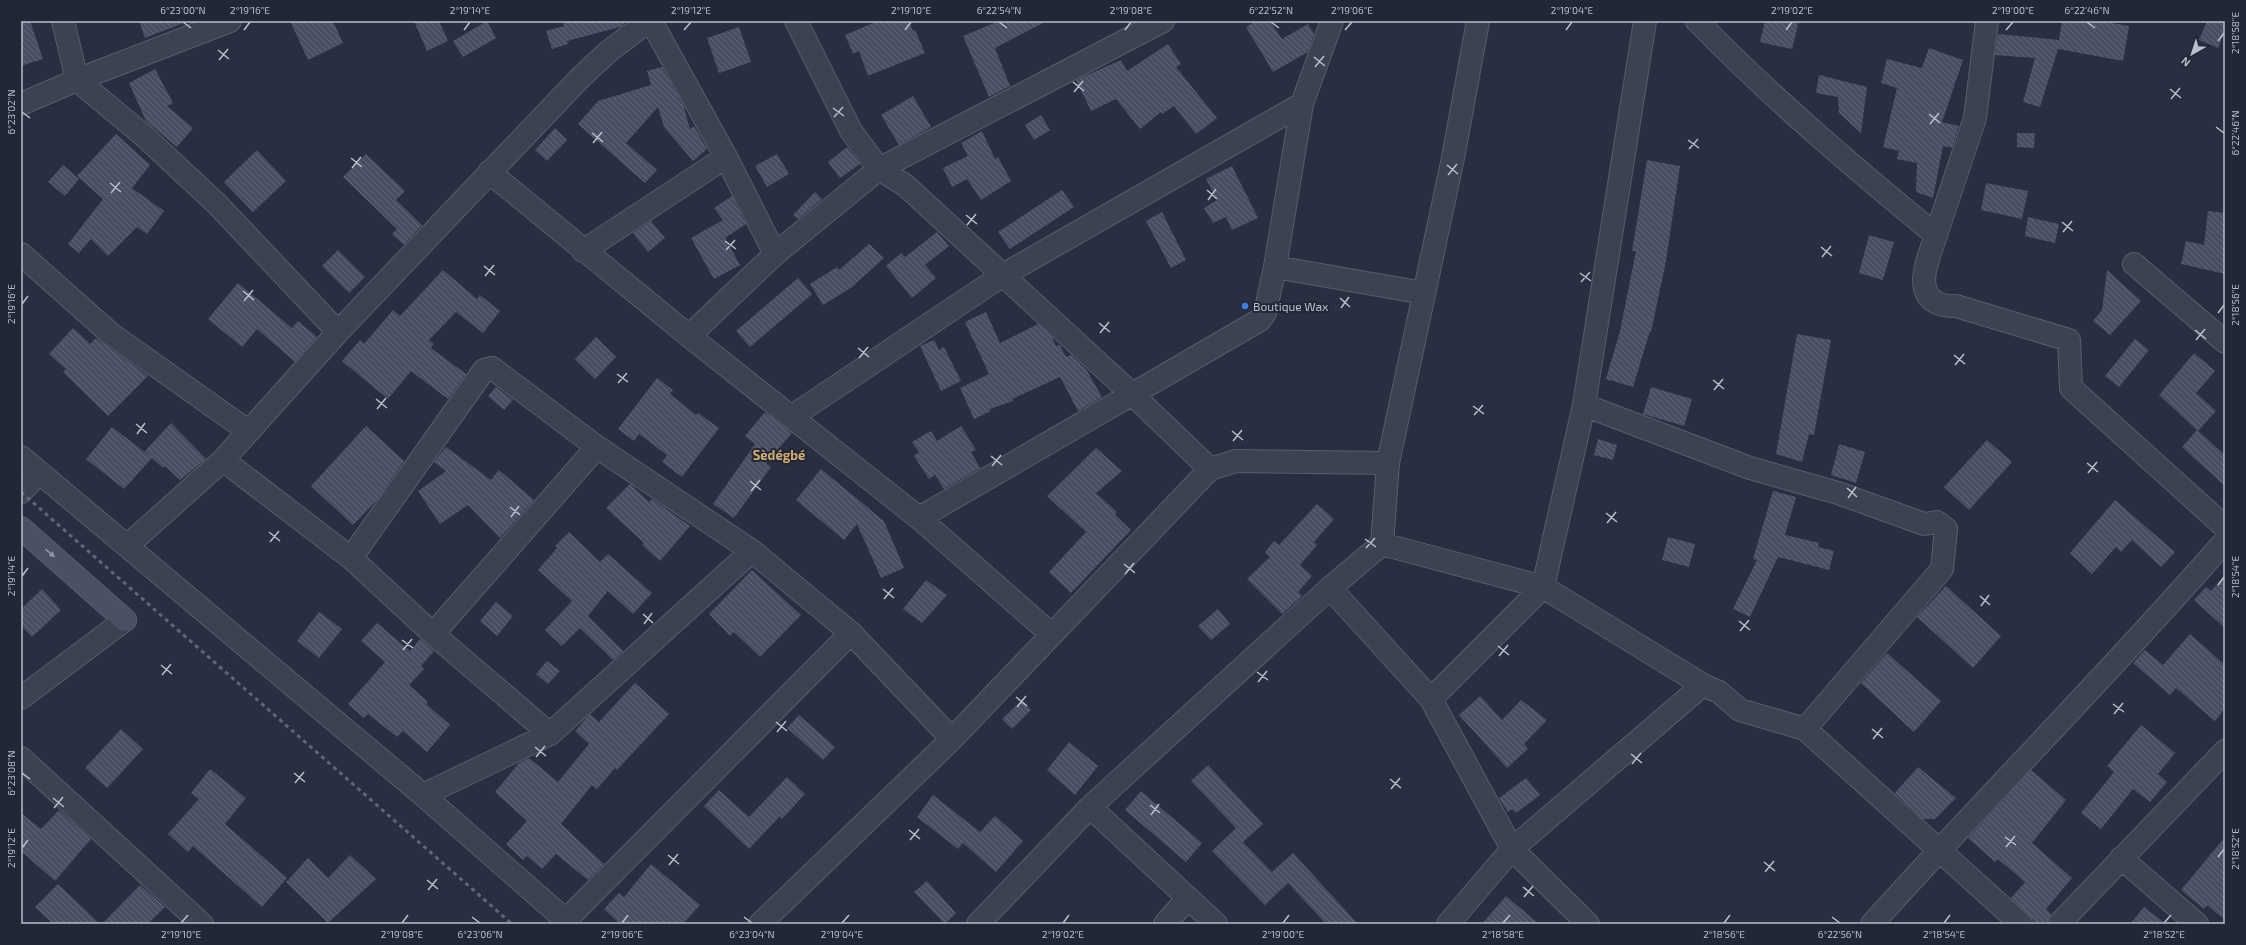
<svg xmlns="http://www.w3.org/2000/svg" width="2246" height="945" font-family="'Exo 2',sans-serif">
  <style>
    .building { fill: url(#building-back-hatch) }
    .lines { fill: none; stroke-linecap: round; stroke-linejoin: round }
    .minor-casing { stroke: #585d6b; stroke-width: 24 }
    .secondary-casing { stroke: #585d6b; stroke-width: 24 }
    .minor { stroke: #3d4251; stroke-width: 22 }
    .secondary { stroke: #4b5064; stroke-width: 22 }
    .rail { stroke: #606577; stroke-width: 3; stroke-dasharray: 4 4; stroke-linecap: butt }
    .oneway { fill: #9398a7 }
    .ticks { fill: none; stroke: #babecb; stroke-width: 1.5 }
    .shop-dot { fill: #3f7fe0; stroke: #222736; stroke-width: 1.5 }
    .labels { text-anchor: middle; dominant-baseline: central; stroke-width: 4; stroke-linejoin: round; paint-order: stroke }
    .poi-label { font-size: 12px; fill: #babecb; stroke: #222736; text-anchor: start }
    .neighbourhood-label { font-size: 13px; font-weight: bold; fill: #cfaa71; stroke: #222736 }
    .neatline { fill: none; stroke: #babecb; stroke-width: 1.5 }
    .ticks-label { font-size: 10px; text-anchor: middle; fill: #babecb }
  </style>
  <defs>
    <pattern id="building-back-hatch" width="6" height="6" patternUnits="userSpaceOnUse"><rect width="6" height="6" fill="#484f63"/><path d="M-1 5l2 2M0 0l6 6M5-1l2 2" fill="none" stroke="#606778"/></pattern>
  </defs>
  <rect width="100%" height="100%" fill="#292f41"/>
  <path class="building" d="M21,21H30L43,59L21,66Z
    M139,21H186V22L145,38Z
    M290,21H333L343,43L308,60Z
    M414,21H439L448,41L427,51Z
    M487,21L496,38L463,57L453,41Z
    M563,21H624V24L620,27L567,41L568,44L552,49L546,31L564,26Z
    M878,21H909L913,31L915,30L925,53L868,76L859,51L853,54L845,35Z
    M999,21H1047L995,48L1010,86L989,97L963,36Z
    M1255,21H1270L1282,39L1308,24L1314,34L1308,52L1273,72L1246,27Z
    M1765,21H1799L1792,49L1760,42Z
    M2062,21H2101L2129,26L2123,61L2058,49L2040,107L2023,102L2035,58L1995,55L1998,34L2059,40Z
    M2207,21H2225V31L2218,48L2199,40Z
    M739,27L751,62L719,73L707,38Z
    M1168,44L1181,64L1176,67L1217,118L1196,134L1174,106L1162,114L1161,112L1140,129L1116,99L1091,111L1076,80L1121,60L1127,71Z
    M1929,48L1963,60L1942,122L1959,126L1952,148L1943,146L1933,198L1916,192L1917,163L1897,159L1899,151L1883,147L1897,88L1881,83L1887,59L1922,68Z
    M662,67L683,104L690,129L694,126L707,149L693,161L664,127L658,107L626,143L657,170L645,183L578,124L598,101L651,85L647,71Z
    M155,69L173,103L167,106L193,128L177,147L146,121L129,83Z
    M1819,75L1867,87L1861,133L1839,113L1838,97L1816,93Z
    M913,96L931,127L899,145L881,115Z
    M1041,115L1050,130L1034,140L1025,125Z
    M555,128L567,140L547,161L535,150Z
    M982,131L995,159L998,157L1011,181L981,200L967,179L952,187L943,168L968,156L961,143Z
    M2017,133H2035L2034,148L2017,147Z
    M116,134L150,165L132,188L164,211L147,234L137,227L108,256L91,239L79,253L68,244L103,199L77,176Z
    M847,147L860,164L840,178L828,162Z
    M257,150L286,181L253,212L224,182Z
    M366,154L405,191L396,200L422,225L404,245L392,234L397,229L343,177Z
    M777,154L789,174L767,187L755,166Z
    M1647,160L1680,166L1666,261L1651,332L1650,331L1633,387L1606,379L1620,331L1636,251H1632Z
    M63,165L79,179L65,196L48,182Z
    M1232,166L1258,218L1232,230L1226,217L1213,223L1204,208L1217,200L1206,179Z
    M1986,183L2028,191L2022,219L1981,210Z
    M1062,190L1074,207L1010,249L998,232Z
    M815,192L822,199L798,219L793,215Z
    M732,196L746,224L725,238L740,265L714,279L691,238L723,220L714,208Z
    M2208,211L2225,213V274L2181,264L2186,241L2204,245Z
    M1162,212L1186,260L1171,268L1146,221Z
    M2028,217L2059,224L2055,243L2025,236Z
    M651,221L665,238L648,252L633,233Z
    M937,232L949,246L925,265L936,278L912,298L886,266L901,253L905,257Z
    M1869,235L1894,242L1883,280L1859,273Z
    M869,244L884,258L852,287L823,305L810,284L837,267L839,270Z
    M338,250L365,277L349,293L322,266Z
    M443,270L477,299L480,295L500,311L483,333L456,312L429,340L434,344L431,348L466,374L448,399L411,371L388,399L342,361L360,340L364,344L393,310L400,316Z
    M2107,270L2141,301L2110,335L2093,321L2102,310Z
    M798,278L812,294L750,347L736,331Z
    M238,283L292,328L298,321L317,337L295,362L257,329L242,347L208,319Z
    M986,312L1000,343L1038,324L1052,337L1056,346L1060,345L1066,357L1071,355L1086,369L1102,397L1078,411L1060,377L1012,399L1013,401L990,409L991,411L974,419L960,388L989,374L965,322Z
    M73,328L90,344L96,338L148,376L108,416L63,372L66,369L49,354Z
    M1797,334L1831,340L1814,435L1809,434L1802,462L1776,454Z
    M596,337L616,357L595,379L575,359Z
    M2135,339L2149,350L2119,387L2105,376Z
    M934,340L939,350L944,347L961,381L941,391L920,346Z
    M2194,353L2215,371L2196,393L2216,411L2198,431L2159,395Z
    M657,378L673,390L670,394L696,415L698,413L719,428L682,477L662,462L667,455L639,434L634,441L618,429Z
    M496,387L513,400L504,410L488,396Z
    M1651,387L1692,399L1684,426L1643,414Z
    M765,412L792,433L766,463L771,467L734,518L713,504L755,444L745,436Z
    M171,423L206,459L180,480L165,466L163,468L152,458L124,489L86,459L112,427L150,456L145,451Z
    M366,426L404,461L378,499L353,525L311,486Z
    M961,426L976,450L971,452L980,468L944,489L935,475L929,479L914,456L919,452L912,442L931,431L937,441Z
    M2197,430L2225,455V486L2182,447Z
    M1598,439L1617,445L1613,460L1594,455Z
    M1987,440L2012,462L1969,510L1944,487Z
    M1839,444L1865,452L1856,483L1831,475Z
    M446,447L491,480L499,470L534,500L500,538L468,505L440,524L418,491L446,471L434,462Z
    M1096,448L1122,471L1096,493L1117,512L1115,515L1131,530L1071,593L1049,572L1086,532L1047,496Z
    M821,469L884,521L904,568L881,578L857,524L844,540L796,500Z
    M630,484L649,502L652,499L690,526L660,561L642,545L644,543L606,508Z
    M1773,491L1796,497L1785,535L1819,543L1818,547L1834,551L1829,570L1778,557L1750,617L1733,609L1757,560L1753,559Z
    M2115,500L2175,552L2161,567L2132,540L2121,552L2116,547L2092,574L2070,553Z
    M1317,504L1334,519L1314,542L1317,545L1300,565L1312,576L1298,592L1302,596L1282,614L1247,579L1270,557L1265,552L1274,541L1279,545Z
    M569,532L600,562L608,554L652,593L633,614L608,591L588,616L623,651L613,660L580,628L562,646L545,630L572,601L538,570L557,548L555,546Z
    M1668,537L1695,544L1689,567L1662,560Z
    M752,570L801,615L760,657L734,632L730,636L709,614Z
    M2225,575V628L2194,600L2206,587L2211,591Z
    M926,580L947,595L922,623L903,609Z
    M1946,586L2001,636L1973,668L1917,617Z
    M42,589L61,610L32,637L21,625V609Z
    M496,602L513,616L497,636L480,621Z
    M1218,609L1230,624L1211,640L1198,626Z
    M319,612L342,629L319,658L297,641Z
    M377,623L410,651L420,639L434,651L421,666L424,669L409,685L428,702L426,704L450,725L427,752L403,731L397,737L368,714L364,718L348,704L385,662L361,641Z
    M2190,634L2225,665V708L2215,721L2176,688L2170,695L2133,663L2145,650L2163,665Z
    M1887,653L1941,701L1914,732L1861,683Z
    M547,661L560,671L548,684L536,674Z
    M635,683L669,714L617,770L615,768L597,789L592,785L561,824L604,864L588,880L556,854L542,869L527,856L523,860L506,844L527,821L495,792L519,763L529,758L558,782L589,744L575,731L590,714L599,722Z
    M1480,696L1502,720L1521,700L1547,720L1524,744L1528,749L1507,768L1459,715Z
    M1022,700L1031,710L1012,729L1002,719Z
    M799,715L835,747L823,760L787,728Z
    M2141,725L2175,753L2158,774L2167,782L2150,802L2133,789L2101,829L2081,813L2114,772L2107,766Z
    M121,729L143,749L107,788L85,768Z
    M1069,742L1098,766L1075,795L1047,770Z
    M1208,765L1263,824L1243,842L1272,872L1293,853L1358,924H1326L1288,883L1265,905L1212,851L1236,828L1191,781Z
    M1918,767L1956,798L1935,819H1923L1895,793Z
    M210,769L246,798L225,824L287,878L262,907L193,846L188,852L168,834L199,799L191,793Z
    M2031,770L2066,800L2032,843L2072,878L2046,909L2051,914L2047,922H2035L2011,898L2025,882L1998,859L1995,862L1968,838Z
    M787,777L805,794L782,819L780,816L749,849L704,806L719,790L749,817Z
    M1526,778L1540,795L1516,813L1512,809L1508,812L1499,798Z
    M1141,791L1202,843L1186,862L1125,810Z
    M933,795L980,832L995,816L1023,841L996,872L963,843L958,849L917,817Z
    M59,810L91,839L55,881L21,851V813L41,829Z
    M2225,837V920L2207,905L2204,909L2181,890Z
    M350,855L376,879L328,923L286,882L308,858L328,878Z
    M651,864L700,905L683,924H620L604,909L619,893L624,897Z
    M927,881L956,913L945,924L914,892Z
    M58,884L100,924H53L35,907Z
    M140,885L165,907L148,924H102Z
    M1506,896L1539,924H1482Z
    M2144,907L2166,924H2130Z"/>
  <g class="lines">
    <g class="minor-casing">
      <path id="minor" d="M63,21L77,80L143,135L217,204L338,332
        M651,21L726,157L775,254
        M796,21L851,131L879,169L905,185L1132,394L1210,469
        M1697,21C1772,98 1853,167 1936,235C1930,255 1912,290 1937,303C1942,306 1950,306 1956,306L2069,340L2071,388L2225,527
        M21,104L77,80L230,21
        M489,172L689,336L919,518L1051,634
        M1936,235L1975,118L1987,21
        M583,251L726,157
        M21,254L111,334L248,431
        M2134,264L2225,342
        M1275,267L1424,293
        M689,336L775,254L879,169L1163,21
        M1584,405L1750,468L1838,493L1924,524L1937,522L1946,529L1942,569L1805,729
        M791,417L1003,275L1302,104
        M21,457L423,795L570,924
        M223,460L351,558L433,634L550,734
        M21,492L39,473
        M919,518L1260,320L1265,313L1275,267L1302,104L1332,21
        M1382,544L1543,587L1703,685L1719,692L1740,710L1805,729L2021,924
        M127,546L223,460L338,332L580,78L609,51L649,21
        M351,558L484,370L492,368L597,447L752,551L851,633L952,739
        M1330,588L1431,699L1512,849L1588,924
        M433,634L597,447
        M21,698L125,620
        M1431,699L1543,587L1584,405L1645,21
        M21,758L202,924
        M423,795L550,734L752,551
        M1090,807L1216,924
        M2121,858L2197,924
        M566,920L851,633
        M760,924L952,739L1210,469L1236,461L1388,463
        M978,924L1090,807L1330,588L1382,544L1388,463L1453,158L1478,21
        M1165,924L1188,898
        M1448,924L1512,849L1703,685
        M1872,924C1988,795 2111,672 2225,541
        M2059,924L2225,751"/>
    </g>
    <g class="secondary-casing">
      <path id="secondary" d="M21,528L125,620"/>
    </g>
    <use href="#minor" class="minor"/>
    <use href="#secondary" class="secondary"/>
    <path class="rail" d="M21,492L512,924"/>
  </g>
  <defs><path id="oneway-solid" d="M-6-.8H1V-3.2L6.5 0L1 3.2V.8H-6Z"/></defs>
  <use class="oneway" href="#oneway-solid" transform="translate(50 553) rotate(41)"/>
  <path class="ticks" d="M183,22L191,28M999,22L1007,28M1271,22L1279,28M2087,22L2095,28M244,30L250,22M464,30L470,22M684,30L691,22M905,30L911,22M1125,30L1131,22M1345,30L1352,22M1566,30L1572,22M1786,30L1792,22M2006,30L2013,22M2218,41L2224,33M218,50L229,59M1314,57L1325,66M219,60L228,49M1315,67L1324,56M1073,82L1084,91M2170,89L2181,98M1074,92L1083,81M2171,99L2180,88M833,108L844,116M22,112L30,118M1929,114L1940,123M834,117L843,107M1930,124L1939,113M2216,127L2224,133M592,133L603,142M1688,140L1699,148M593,143L602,132M1689,149L1698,139M351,158L362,167M1447,165L1458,174M352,168L361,157M1448,175L1457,164M110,183L121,192M1207,190L1217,199M111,193L120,182M1208,200L1216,189M966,215L977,224M2062,222L2073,231M967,225L976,214M2063,232L2072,221M725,241L736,249M1821,247L1832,256M726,250L735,240M1822,257L1831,246M484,266L495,275M1580,273L1591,281M485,276L494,265M1581,282L1590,272M243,291L254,300M1340,298L1350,307M244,301L253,290M22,304L28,296M1341,308L1349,297M2218,313L2224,305M1099,323L1110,332M2195,330L2206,339M1100,333L1109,322M2196,340L2205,329M858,348L869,357M1954,355L1965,364M859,358L868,347M1955,365L1964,354M617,374L628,382M1713,380L1724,389M618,383L627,373M1714,390L1723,379M376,399L387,408M1473,406L1484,414M377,409L386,398M1474,415L1483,405M136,424L147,433M1232,431L1243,440M137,434L145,423M1233,441L1242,430M991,456L1002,465M2087,463L2098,472M992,466L1001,455M2088,473L2097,462M750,481L761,490M1847,488L1857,497M751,491L760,480M1848,498L1856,487M510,507L520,515M1606,513L1617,522M511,517L519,506M1607,523L1616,512M269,532L280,541M1365,539L1376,547M270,542L279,531M1366,548L1375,538M1124,564L1135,573M1125,574L1134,563M22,576L28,568M2218,585L2224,577M883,589L894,598M1980,596L1990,605M884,599L893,588M1981,606L1989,595M643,614L653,623M1739,621L1750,630M644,624L652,613M1740,631L1749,620M402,640L413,648M1498,646L1509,655M403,650L412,639M1499,656L1508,645M161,665L172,674M1257,672L1268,680M162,675L171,664M1258,682L1267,671M1016,697L1027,706M2113,704L2124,712M1017,707L1026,696M2114,714L2123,703M776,722L787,731M1872,729L1883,738M777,732L786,721M1873,739L1882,728M535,747L546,756M1631,754L1642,763M536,757L545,746M1632,764L1641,753M22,773L30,779M294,773L305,782M1390,779L1401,788M295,783L304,772M1391,789L1400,778M53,798L64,807M1150,805L1160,813M54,808L63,797M1151,815L1159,804M909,830L920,839M2005,837L2016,845M910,840L919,829M2006,847L2015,836M22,848L28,840M668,855L679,864M2218,857L2224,849M1764,862L1775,871M669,865L678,854M1765,872L1774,861M427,880L438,889M1523,887L1534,896M428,890L437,879M1524,897L1533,886M472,917L480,923M744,917L752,923M1832,917L1840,923M181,923L188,915M402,923L408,915M622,923L628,915M842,923L849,915M1063,923L1069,915M1283,923L1289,915M1503,923L1510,915M1724,923L1730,915M1944,923L1950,915M2164,923L2171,915"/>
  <circle class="shop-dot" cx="1245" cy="306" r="4"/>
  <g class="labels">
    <g class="poi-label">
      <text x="1253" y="306">Boutique Wax</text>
    </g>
    <g class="neighbourhood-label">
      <text x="779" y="455">Sèdégbé</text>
    </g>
  </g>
  <rect width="2246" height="945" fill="none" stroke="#222736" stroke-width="44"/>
  <g transform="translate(2192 54) rotate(219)" stroke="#222736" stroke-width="3" paint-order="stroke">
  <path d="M0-3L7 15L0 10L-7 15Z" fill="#babecb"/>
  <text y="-6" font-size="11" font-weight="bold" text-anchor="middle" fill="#babecb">N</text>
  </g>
  <rect x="22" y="22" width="2202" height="901" class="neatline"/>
  <g class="ticks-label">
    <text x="183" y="14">6°23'00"N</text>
    <text x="250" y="14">2°19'16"E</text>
    <text x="470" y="14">2°19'14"E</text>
    <text x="691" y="14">2°19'12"E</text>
    <text x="911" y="14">2°19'10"E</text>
    <text x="999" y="14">6°22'54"N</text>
    <text x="1131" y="14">2°19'08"E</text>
    <text x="1271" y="14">6°22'52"N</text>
    <text x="1352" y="14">2°19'06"E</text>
    <text x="1572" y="14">2°19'04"E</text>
    <text x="1792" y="14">2°19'02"E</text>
    <text x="2013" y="14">2°19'00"E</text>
    <text x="2087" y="14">6°22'46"N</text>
    <text transform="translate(2235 33) rotate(-90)" y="4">2°18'58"E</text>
    <text transform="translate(11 112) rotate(-90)" y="4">6°23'02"N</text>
    <text transform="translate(2235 133) rotate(-90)" y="4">6°22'46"N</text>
    <text transform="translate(11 304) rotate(-90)" y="4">2°19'16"E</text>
    <text transform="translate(2235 305) rotate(-90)" y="4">2°18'56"E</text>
    <text transform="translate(11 576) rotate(-90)" y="4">2°19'14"E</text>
    <text transform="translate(2235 577) rotate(-90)" y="4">2°18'54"E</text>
    <text transform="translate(11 773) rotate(-90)" y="4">6°23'08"N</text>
    <text transform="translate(11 848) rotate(-90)" y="4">2°19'12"E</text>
    <text transform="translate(2235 849) rotate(-90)" y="4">2°18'52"E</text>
    <text x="181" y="938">2°19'10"E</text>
    <text x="402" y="938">2°19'08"E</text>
    <text x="480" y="938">6°23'06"N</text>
    <text x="622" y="938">2°19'06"E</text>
    <text x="752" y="938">6°23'04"N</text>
    <text x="842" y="938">2°19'04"E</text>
    <text x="1063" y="938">2°19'02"E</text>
    <text x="1283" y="938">2°19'00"E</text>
    <text x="1503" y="938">2°18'58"E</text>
    <text x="1724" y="938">2°18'56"E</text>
    <text x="1840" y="938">6°22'56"N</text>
    <text x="1944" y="938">2°18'54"E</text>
    <text x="2164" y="938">2°18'52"E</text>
  </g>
</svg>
